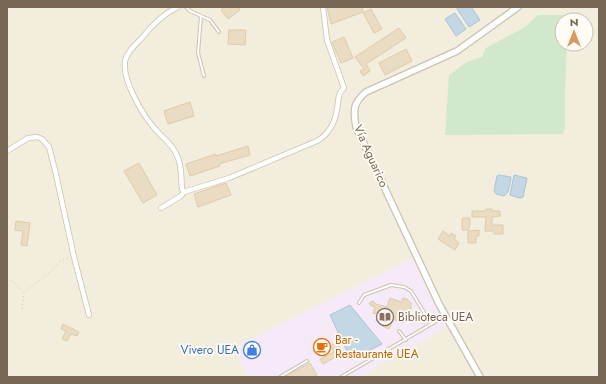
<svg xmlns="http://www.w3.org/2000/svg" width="606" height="384" font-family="Jost,sans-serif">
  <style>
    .residential { fill: #f2eddc; fill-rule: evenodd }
    .education { fill: #f6eaf8 }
    .green { fill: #d1e8cc }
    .water { fill: #c3d7e4; stroke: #aac4d5 }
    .building { fill: #e9dcc3; stroke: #dfcbaa }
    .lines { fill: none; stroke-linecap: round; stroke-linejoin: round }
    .service-casing { stroke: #cbc2b1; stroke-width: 4 }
    .minor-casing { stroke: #cbc2b1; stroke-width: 6 }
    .tertiary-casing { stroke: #cbc2b1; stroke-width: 8 }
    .path { stroke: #d4c5aa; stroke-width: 1; stroke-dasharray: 1 3; stroke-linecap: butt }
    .service { stroke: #fff; stroke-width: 2 }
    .minor { stroke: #fff; stroke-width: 4.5 }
    .tertiary { stroke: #fff; stroke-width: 5.5 }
    .labels { text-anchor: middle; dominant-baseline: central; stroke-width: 3.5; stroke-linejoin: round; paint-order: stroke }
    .street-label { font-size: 12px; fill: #756751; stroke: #fefcf4 }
    .education-label { font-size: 12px; fill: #785e54; stroke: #fefcf4; text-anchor: start }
    .food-label { font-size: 12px; fill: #c56008; stroke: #fefcf4; text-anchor: start }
    .shop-label { font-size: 12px; fill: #366cbe; stroke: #fefcf4; text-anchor: end }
  </style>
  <rect width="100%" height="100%" fill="#fbf9ee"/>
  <path class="residential" d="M7,7H599V377H7ZM562,20H586V44H562Z"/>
  <path class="education" d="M412,258L447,327L360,377H248L233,348Z"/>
  <path class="green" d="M538,15H567L568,20H562V44H567L565,90V128L563,134L445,135L449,75L467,62L482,57L486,48L525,27Z"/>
  <path class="water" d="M456,7H471L480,20L469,27Z
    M455,13L466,29L456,36L445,19Z
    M499,175L511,177V179L508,192L504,196L496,194L494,191L497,176Z
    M514,175L527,178L523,197L520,198L510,195Z
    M350,305L382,344L351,360L330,315Z"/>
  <path class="building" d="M224,7H238L240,10L228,19L221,10Z
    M327,7H362L363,12L331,24Z
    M371,9L382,29L374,33L363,13Z
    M399,28L406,38L366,64L370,71L363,76L360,71L364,69L355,57Z
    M229,30H246L245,45L228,44Z
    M344,37L353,58L341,63L332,42Z
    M406,49L412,61L385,75L379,63Z
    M190,102L194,116L168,124L164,111Z
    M248,146L250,155L219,164L220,166L190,176L186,164L216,154V156Z
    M139,163L157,195L143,203L124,171Z
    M226,183L231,195L198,207L194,194Z
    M486,209H492V211H500V216L492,217V225H503V234H494V231H485L486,217H472V211H486Z
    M462,218H470V225L468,230H462Z
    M16,221L30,223L27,246L21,245L23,231L15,230Z
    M479,230V236H476V243H468V231Z
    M443,231L450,236L451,233L456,236L454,239L459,243L455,250L438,239Z
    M390,298L401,302L403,298L407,299L411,303V308L409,312H407L403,323L393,319L389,329L380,325L384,317L373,313L375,307L370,305L369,303L373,301L376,304L387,307Z
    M63,324L79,332L77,336L71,334L67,341L62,339L66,331L61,329Z
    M322,339L326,346L317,351L313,344Z
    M337,342L343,353L323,364L320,359L334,352L330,346Z
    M310,363L317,375L312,377H285Z"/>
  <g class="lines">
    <g class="service-casing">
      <path id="service" d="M186,7L190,11L210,20L219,32
        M201,16L198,53L204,76
        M359,303L364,295L391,285L404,287L411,291L431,324
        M399,331L406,340
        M280,377L307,361
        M341,377L445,316"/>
    </g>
    <g class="minor-casing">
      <path id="minor" d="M178,7C163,14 151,26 141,39C135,45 127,52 125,61C122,80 143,116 156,130C164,139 174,146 178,158C182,168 181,179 182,189L184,192L229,178L317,141C329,134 335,123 337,109C339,100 337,94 344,88L327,40L323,7
        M7,151L28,138L37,137L42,139L49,147L55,170L74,257L89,315
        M161,208L181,196L184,192"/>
    </g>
    <g class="tertiary-casing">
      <path id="tertiary" d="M480,377L439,304L356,127C353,110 353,103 366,92L457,51L518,7"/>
    </g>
    <path class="path" d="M7,279L13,282L23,291
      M22,309L24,292L48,274L60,261L70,258"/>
    <use href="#service" class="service"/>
    <use href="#minor" class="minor"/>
    <use href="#tertiary" class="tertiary"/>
  </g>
  <defs>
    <g id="library-ring" transform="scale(0.9)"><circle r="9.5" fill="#fefcf4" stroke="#8d6e63" stroke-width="1.5"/><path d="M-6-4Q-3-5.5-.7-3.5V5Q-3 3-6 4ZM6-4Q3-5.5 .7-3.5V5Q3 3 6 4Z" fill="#8d6e63"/></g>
    <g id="cafe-ring" transform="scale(0.9)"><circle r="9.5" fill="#fefcf4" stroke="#e8710a" stroke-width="1.5"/><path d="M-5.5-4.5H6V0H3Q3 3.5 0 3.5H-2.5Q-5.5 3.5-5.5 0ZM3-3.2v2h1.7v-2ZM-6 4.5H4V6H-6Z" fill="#e8710a"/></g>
    <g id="shop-ring" transform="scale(0.9)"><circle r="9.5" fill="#fefcf4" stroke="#3f7fe0" stroke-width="1.5"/><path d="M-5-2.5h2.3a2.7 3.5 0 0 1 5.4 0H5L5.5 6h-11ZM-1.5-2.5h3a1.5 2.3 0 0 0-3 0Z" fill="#3f7fe0"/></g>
  </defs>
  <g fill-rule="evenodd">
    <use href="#library-ring" x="385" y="317"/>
    <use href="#cafe-ring" x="322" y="347"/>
    <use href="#shop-ring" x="252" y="350"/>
  </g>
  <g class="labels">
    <g class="street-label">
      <text transform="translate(371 156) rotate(66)">Vía Aguarico</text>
    </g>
    <g class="education-label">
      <text x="398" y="317">Biblioteca UEA</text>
    </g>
    <g class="food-label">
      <text x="335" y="340">Bar -<tspan x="335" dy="14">Restaurante UEA</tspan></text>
    </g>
    <g class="shop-label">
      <text x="239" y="350">Vivero UEA</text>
    </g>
  </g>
  <rect width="606" height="384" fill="none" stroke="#756751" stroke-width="16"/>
  <g transform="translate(574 32)"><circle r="19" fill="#fefcf4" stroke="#c7c0b3"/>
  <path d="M0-3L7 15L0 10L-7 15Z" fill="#d89860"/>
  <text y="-6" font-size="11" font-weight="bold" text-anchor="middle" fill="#756751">N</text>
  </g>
</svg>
